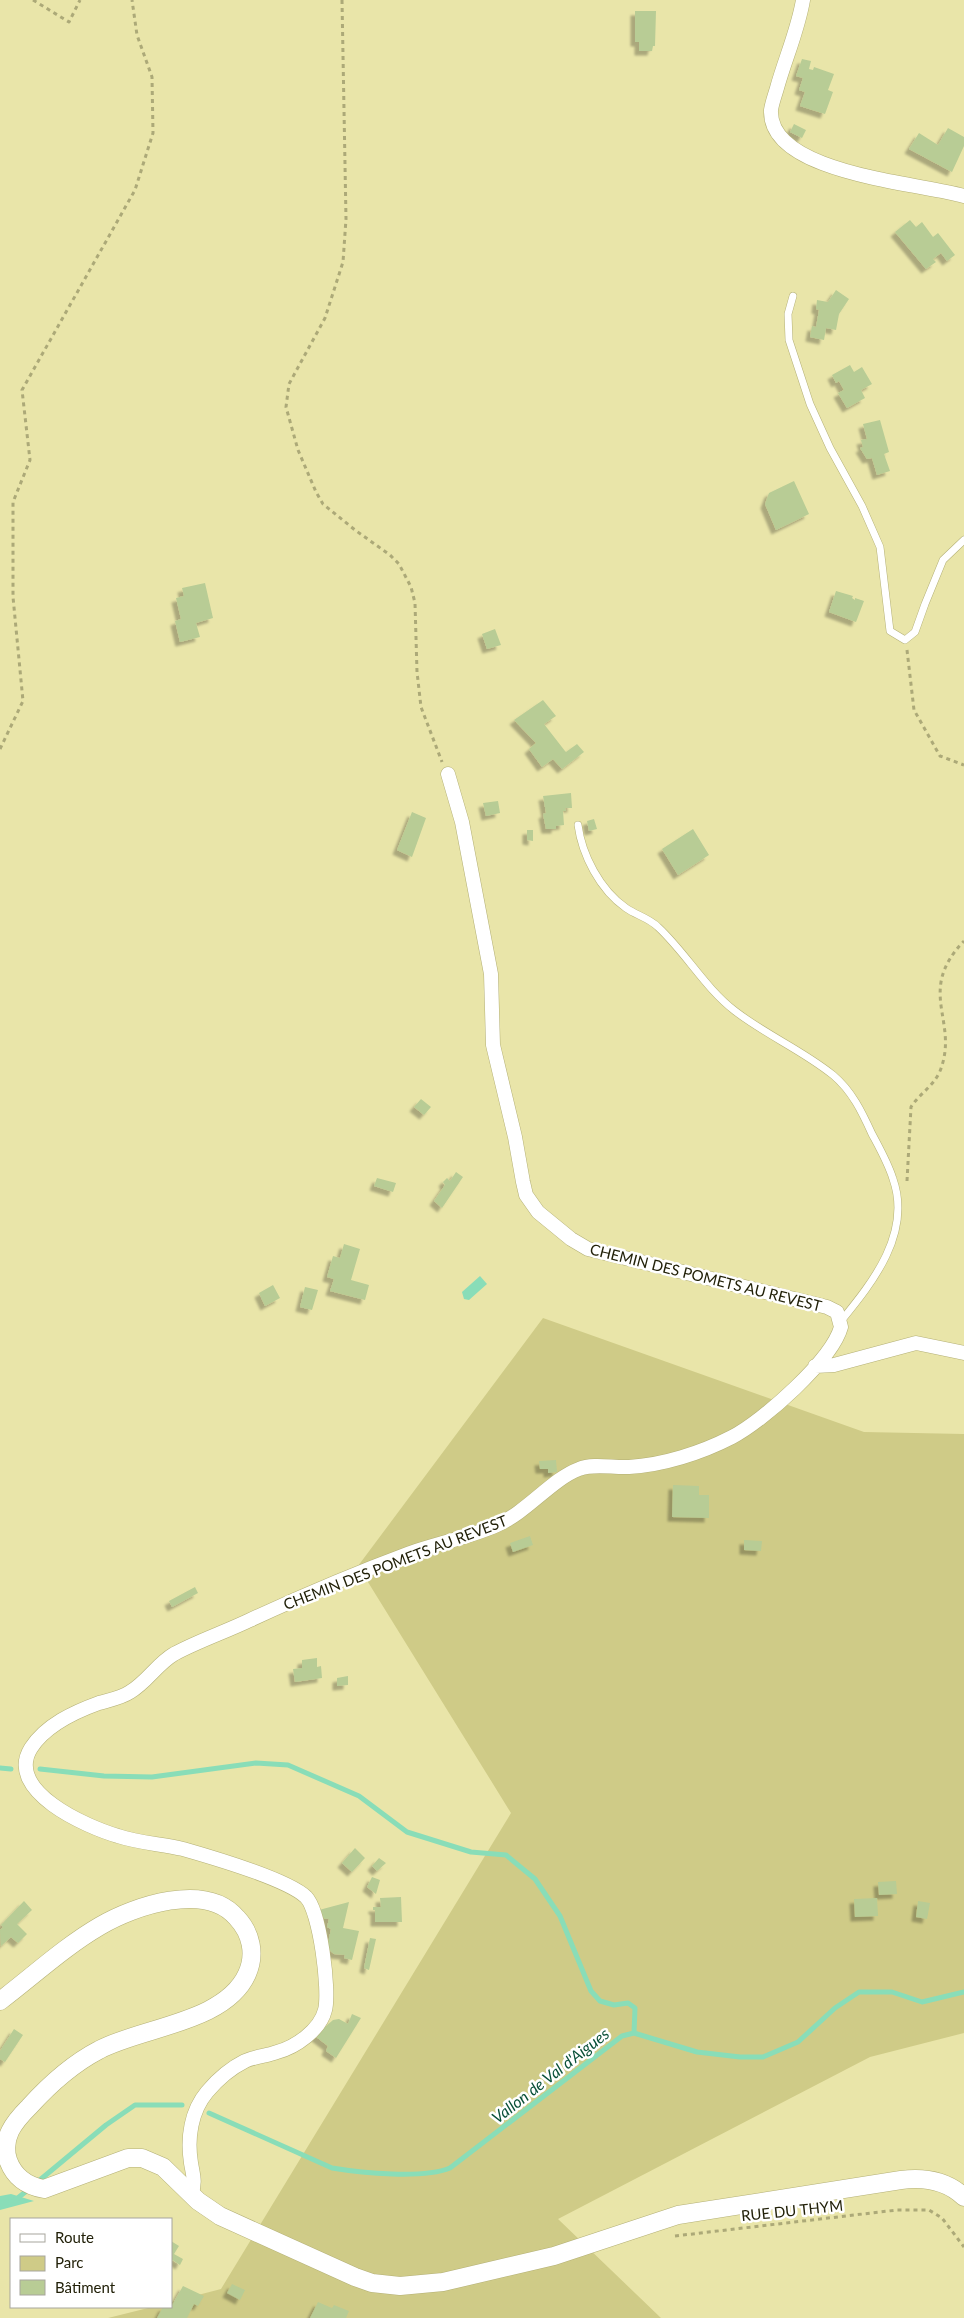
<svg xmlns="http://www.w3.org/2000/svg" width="964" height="2318" font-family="Lato,sans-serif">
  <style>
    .green { fill: #cfcb87 }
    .water { fill: #89ddb8 }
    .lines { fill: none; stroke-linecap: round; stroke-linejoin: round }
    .stream { stroke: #89ddb8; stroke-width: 5 }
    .building { fill: #b8cc95; filter: url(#shadow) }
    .service-casing { stroke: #b4b076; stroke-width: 8 }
    .minor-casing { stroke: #b4b076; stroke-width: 15 }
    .tertiary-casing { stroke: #b4b076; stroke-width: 19 }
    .path { stroke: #aca978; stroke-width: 3; stroke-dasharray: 4 4; stroke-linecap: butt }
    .service { stroke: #fff; stroke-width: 7 }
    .minor { stroke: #fff; stroke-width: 14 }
    .tertiary { stroke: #fff; stroke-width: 18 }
    .labels { text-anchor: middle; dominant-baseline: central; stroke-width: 5; stroke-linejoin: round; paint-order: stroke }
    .street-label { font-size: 15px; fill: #222109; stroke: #fff }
    .water-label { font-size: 16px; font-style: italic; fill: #095038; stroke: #fff }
  </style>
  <defs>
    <filter id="shadow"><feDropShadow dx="-4.5" dy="4.5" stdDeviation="1" flood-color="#0004"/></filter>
  </defs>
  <rect width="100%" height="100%" fill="#e9e5a9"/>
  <path class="green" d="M543,1318L864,1432L964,1434V2033L870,2057L558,2219L661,2318H108L152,2307H171V2302L221,2289L511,1813L358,1566Z"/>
  <path class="water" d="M480,1276L487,1284L469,1300L464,1299L462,1292Z
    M11,2194L34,2201L0,2210V2196Z"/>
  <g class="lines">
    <path class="stream" d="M0,1768L11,1769
      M40,1769L104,1776L152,1777L256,1763L288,1765L359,1796L407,1832L471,1852L506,1855L535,1879L560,1916L591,1991L600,2001L614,2005L628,2003L635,2008L634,2033
      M209,2113L332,2168C362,2173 423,2179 450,2168L622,2036L634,2033L697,2052L740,2057H763L798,2042L835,2008L859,1992H892L922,2002L964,1992
      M35,2184L106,2125L135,2105H182
      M14,2201L29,2189"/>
  </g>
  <path class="building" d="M635,11H656L655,46H653L652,51H639V42H635Z
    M802,59L811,61L809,69L813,70L814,67L834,74L828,90L833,92L825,114L800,106L805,92L799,90L803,78L796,76Z
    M794,124L806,130L802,138L790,132Z
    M948,128L964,137V146L952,172L909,149L919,133L938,145Z
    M910,220L916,227L922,222L933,237L938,233L955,255L947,261L941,253L933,259L936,262L926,269L895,232Z
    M836,290L849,299L839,314L836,330L826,328L824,340L810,337L812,326L816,327L819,310L816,309L817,300L828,302Z
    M850,365L854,372L862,367L872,384L861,390L865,398L847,408L838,393L844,390L839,381L836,383L832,375Z
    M880,420L889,452L884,454L890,471L877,475L872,458L867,459L860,448L863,447L861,440L867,439L863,424Z
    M794,481L809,514L776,530L765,504L769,493Z
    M205,583L213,618L196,623L200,637L180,642L175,621L181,619L176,598L184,596L182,588Z
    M836,591L853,596L852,598L855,600V598L864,601L856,622L829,612Z
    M495,629L501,645L487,649L482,634Z
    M543,700L556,716L544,724L565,751L566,752L577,744L584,752L562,769L553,759L542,767L529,749L536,743L514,720Z
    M571,793L572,808H565L566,811H563L564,825L556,826V829H546L543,814L546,813L543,796Z
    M498,801L500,813L486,816L483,803Z
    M412,812L426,818L412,857L397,850Z
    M594,819L597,829L589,831L587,821Z
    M693,829L709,855L678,875L662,849Z
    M527,830H533V841L527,840Z
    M421,1099L431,1107L424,1115L414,1107Z
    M456,1172L463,1177L442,1208L434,1201L445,1185L443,1182L447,1178L450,1181Z
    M377,1178L396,1183L393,1192L374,1186Z
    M344,1244L360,1249L351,1280L369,1285L365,1300L330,1291L334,1279L327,1277L333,1256L340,1258Z
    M273,1285L280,1298L265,1306L259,1293Z
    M305,1287L318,1290L312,1310L300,1307Z
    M556,1460L557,1472L548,1473V1469H540L539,1461Z
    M673,1485L699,1486V1495H709V1518L672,1517Z
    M530,1536L533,1545L513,1552L510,1543Z
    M744,1540L762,1541L761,1551L744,1550Z
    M195,1587L198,1593L172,1607L169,1601Z
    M317,1658V1667L321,1666L322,1678L295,1682L293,1669L302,1668V1660Z
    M348,1676V1685L337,1686V1678Z
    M355,1848L365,1858L352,1872L342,1863Z
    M379,1858L386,1863L377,1871L372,1866Z
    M372,1877L380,1880L376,1894L367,1887Z
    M896,1881L897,1894L879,1895L878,1882Z
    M401,1897L402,1922H375V1910H373V1907H381L380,1898Z
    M877,1898L878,1916L855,1917L854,1899Z
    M24,1901L32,1910L17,1924L27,1934L18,1943L11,1937L1,1946L0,1930L3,1927L1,1925Z
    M918,1901L930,1903L927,1919L916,1917Z
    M349,1902L343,1928L359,1931L352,1960L344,1958L345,1955L334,1954L327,1948L331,1929L327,1927L329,1919L320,1918L319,1910Z
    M370,1938L376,1939L369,1970L364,1968Z
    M352,2014L361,2018L336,2058L326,2051L328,2046L315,2036L333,2020L339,2019L348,2024Z
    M14,2029L23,2035L5,2062L0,2059V2051Z
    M171,2241L179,2246L174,2254L183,2259L180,2265L171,2259Z
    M232,2284L245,2290L240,2300L227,2293Z
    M183,2286L204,2296L198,2306L194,2304L187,2318H157L163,2307H171Z
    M318,2302L332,2308L334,2305L349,2311L346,2318H310Z"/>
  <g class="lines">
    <g class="service-casing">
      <path id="service" d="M793,296L788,314L789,340L810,404L830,448L862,506L880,547L890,631L905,640L915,632L925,604L943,560L964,540
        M578,825C582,855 600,890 626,908C636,915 649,918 658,927C686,953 705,988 735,1011C766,1035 802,1050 833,1075C852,1091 862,1112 872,1134C880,1149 888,1163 893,1179C912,1233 873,1282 841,1321"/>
    </g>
    <g class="minor-casing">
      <path id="minor" d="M803,0C798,30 785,59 777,88C775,95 772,103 771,110C768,174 920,183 964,196
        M815,1366L834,1365L916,1343L964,1353
        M191,2195C196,2183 193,2175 191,2163C187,2138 191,2111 207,2092C217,2080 231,2068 245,2061C256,2056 267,2056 277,2052C296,2047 320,2030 325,2010C330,1991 320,1911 306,1897C287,1879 211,1857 183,1849C162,1844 139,1843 118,1836C87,1827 4,1791 31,1748C46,1725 74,1712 99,1703C109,1700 121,1698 130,1692C147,1682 157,1664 174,1654C198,1641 225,1632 250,1620C302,1596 356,1573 410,1553C439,1543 470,1537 497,1525C527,1512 552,1479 579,1469C594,1463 613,1468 629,1467C663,1465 701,1453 732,1437C763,1421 832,1360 841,1327L837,1312L827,1307L588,1249L571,1239L538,1212L526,1195L523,1182L515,1137L493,1045L491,974L462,822L448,774"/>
    </g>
    <g class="tertiary-casing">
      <path id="tertiary" d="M0,2001C33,1976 64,1947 100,1926C134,1906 206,1881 237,1918C251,1933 256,1954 247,1974C225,2023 141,2027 99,2050C72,2064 49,2085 29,2107C14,2122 1,2138 8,2160C14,2177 27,2186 44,2189L128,2158H142L163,2167L198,2201L220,2216L355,2277L372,2283L400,2286L443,2282L554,2256L678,2215L901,2180C924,2177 946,2180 964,2197"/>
    </g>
    <path class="path" d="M33,0L69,22L80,0
      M342,0L346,219L343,262L325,318L289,384L286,407L298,450L316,492L323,504L355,530L390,555L399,564L411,587L415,603L417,672L421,707L442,762
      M907,650L914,710L940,756L964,765
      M0,749L23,701L13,597V502L30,460L22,390L135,190L153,133L152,77L137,35L132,0
      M907,1181L911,1107C919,1094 933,1087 940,1071C960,1021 915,992 964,941
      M675,2236L897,2210H929L942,2218L964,2247"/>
    <use href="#service" class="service"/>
    <use href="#minor" class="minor"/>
    <use href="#tertiary" class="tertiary"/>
  </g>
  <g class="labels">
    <g class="street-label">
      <text transform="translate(706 1277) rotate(14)">CHEMIN DES POMETS AU REVEST</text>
      <text transform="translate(395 1562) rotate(-21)">CHEMIN DES POMETS AU REVEST</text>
      <text transform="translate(792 2210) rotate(-6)">RUE DU THYM</text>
    </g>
    <g class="water-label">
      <text transform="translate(550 2075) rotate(-38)">Vallon de Val d'Aigues</text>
    </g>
  </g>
  <rect x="10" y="2218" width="162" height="90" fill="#ffffff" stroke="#a7a69d"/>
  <rect x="20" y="2234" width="25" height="8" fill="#ffffff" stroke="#a7a69d"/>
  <text x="55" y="2243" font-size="15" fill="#222109">Route</text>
  <rect x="20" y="2256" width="25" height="15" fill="#cfcb87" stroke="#a7a69d"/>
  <text x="55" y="2268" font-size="15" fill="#222109">Parc</text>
  <rect x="20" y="2280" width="25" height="15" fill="#b8cc95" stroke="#a7a69d"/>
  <text x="55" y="2293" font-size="15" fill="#222109">Bâtiment</text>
</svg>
